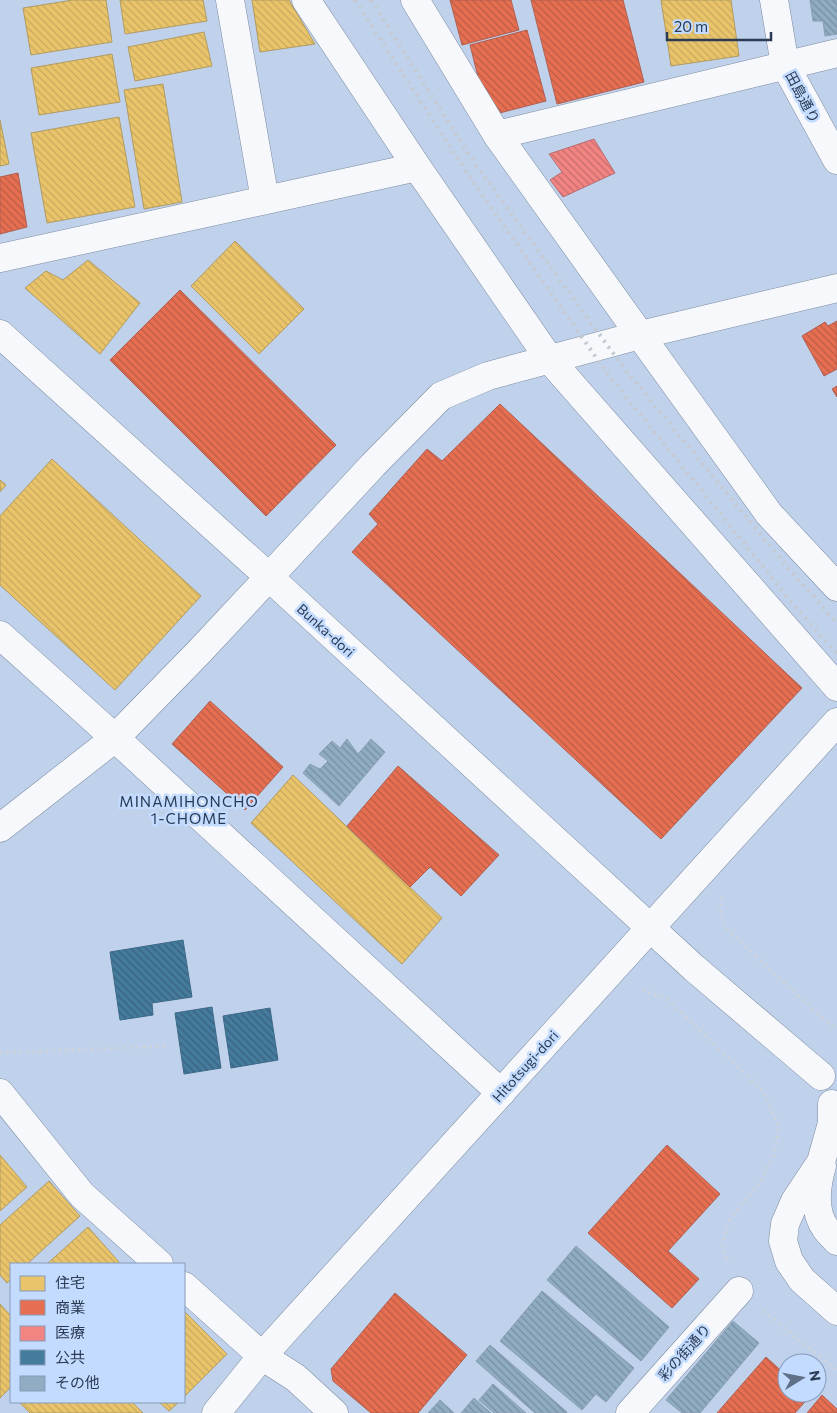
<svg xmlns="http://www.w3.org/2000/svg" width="837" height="1413" font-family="Commissioner,'Noto Sans JP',sans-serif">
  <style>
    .homes { fill: url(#homes-back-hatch); stroke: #b09b63 }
    .shops { fill: url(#shops-back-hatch); stroke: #af5f52 }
    .health { fill: url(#health-back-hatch); stroke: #b66e74 }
    .public { fill: url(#public-back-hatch); stroke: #3d6887 }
    .building { fill: url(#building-back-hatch); stroke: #8a9fb2 }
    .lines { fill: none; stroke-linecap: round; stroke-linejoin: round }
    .street-casing { stroke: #7c8ba0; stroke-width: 29 }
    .secondary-casing { stroke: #7c8ba0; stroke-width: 29 }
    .path { stroke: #cdd3db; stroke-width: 3; stroke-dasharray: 2.5 4; stroke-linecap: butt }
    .street { stroke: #f6f8fc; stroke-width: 28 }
    .secondary { stroke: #f6f8fc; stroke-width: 28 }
    .rail { stroke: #c5cad2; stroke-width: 4; stroke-dasharray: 2.5 5; stroke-linecap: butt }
    .labels { text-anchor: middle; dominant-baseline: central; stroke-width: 5; stroke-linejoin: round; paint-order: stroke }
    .street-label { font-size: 14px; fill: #2b3b53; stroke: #c3dbfe }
    .neighbourhood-label { font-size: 15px; letter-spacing: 1px; fill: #2b3b53; stroke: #c3dbfe }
  </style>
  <defs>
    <pattern id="homes-back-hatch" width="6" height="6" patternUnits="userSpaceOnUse" patternTransform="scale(1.25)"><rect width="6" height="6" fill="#e9c46a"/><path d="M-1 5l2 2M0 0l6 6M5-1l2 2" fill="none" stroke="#c8a95e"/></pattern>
    <pattern id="shops-back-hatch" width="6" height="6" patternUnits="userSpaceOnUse" patternTransform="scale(1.25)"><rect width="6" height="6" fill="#e76f51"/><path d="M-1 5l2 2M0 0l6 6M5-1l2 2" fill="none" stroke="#bb5c46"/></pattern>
    <pattern id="health-back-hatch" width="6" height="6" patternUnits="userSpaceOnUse" patternTransform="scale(1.25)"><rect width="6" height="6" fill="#f28482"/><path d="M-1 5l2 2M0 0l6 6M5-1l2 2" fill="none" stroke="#c46d6d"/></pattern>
    <pattern id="public-back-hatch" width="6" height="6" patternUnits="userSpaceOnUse" patternTransform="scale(1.25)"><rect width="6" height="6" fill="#457b9d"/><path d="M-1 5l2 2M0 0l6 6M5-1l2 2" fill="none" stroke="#37617c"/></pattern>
    <pattern id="building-back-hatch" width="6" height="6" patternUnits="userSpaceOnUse" patternTransform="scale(1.25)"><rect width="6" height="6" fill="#90acc2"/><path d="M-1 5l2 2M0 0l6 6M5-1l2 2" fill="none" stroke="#768da0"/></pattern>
  </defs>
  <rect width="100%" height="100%" fill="#c0d2eb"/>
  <path class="homes" d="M73,0H106L112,42L31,55L23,8Z
    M120,0H203L207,21L125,34Z
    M252,0H289L315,44L260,52Z
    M661,0H731L739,56L671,66Z
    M204,32L212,66L135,81L128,47Z
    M112,54L120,102L39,115L31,68Z
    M163,84L182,202L144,209L124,90Z
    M119,117L135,207L47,223L31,133Z
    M0,120L9,164L0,166Z
    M235,241L304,309L259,354L191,286Z
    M88,260L140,303L100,354L25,288L46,271L63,280Z
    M52,459L201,596L115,690L0,585V516Z
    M0,480L6,485L0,492Z
    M293,775L442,918L402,964L251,823Z
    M0,1155L27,1187L0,1211Z
    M49,1181L80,1216L27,1264H11V1279L7,1283L0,1275V1225Z
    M88,1227L119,1262L117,1264H47Z
    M0,1304L11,1316V1387L0,1398Z
    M184,1311L227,1354L184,1397Z
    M19,1402H132L143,1413H30Z
    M159,1402H179L169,1411Z"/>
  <path class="shops" d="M450,0H511L519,30L462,45Z
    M531,0H623L644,82L557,104Z
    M527,30L546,101L488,116L470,45Z
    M18,173L27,227L0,234V177Z
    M180,290L336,445L266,516L110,360Z
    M837,321V369L824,376L802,336L825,322L828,326Z
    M837,386V397L832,389Z
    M500,404L802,688L661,839L352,552L378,524L369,514L427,449L442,461Z
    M210,701L283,767L245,810L172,744Z
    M398,766L499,855L461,896L430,867L410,887L347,826Z
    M667,1145L720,1194L668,1251L699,1279L672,1308L588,1233Z
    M395,1293L467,1355L418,1413H371L333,1381L331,1369Z
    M766,1357L787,1376V1393H806L810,1396L795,1413H717Z
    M822,1395L837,1409V1413H807Z"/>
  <path class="health" d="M594,139L615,173L563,197L550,180L562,172L549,154Z"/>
  <path class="public" d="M183,940L192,997L152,1003L153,1015L120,1020L110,952Z
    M212,1007L221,1068L184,1074L175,1013Z
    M270,1008L278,1060L231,1068L223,1016Z"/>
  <path class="building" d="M810,0H837V34L825,36L823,21H813Z
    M347,739L358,754L371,739L385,752L339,806L303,773L310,764L320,769L328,761L319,754L332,741L340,748Z
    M576,1246L669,1327L641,1361L547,1280Z
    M542,1291L634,1368L606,1402L596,1394L582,1410L500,1341Z
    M733,1321L759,1343L700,1413H682L666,1400Z
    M490,1345L567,1412L566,1413H535L476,1361Z
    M493,1384L526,1413H494L479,1400Z
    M474,1398L491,1413H461Z
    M440,1400L454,1413H428Z"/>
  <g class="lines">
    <g class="street-casing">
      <path id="street" d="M230,0L265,200
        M306,0L417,167L550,360L837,687
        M415,0L497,135L640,335L769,514L837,587
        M497,135L837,53
        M0,258L417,167
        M0,635L115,738L501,1093
        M0,828L115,738L199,652L269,577
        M0,1093L82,1195L159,1264
        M832,1104V1123L821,1162L795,1201L785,1224L783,1241L789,1261L802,1280L837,1311
        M822,1166C816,1186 813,1212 826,1229C829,1233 833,1237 837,1241
        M184,1286L262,1356L296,1378L334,1413
        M630,1413L739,1291"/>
    </g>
    <g class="secondary-casing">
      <path id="secondary" d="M774,0L785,65L837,160
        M0,334L269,577L694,968L821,1076
        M269,577L373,465L441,396L488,376L640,335L837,288
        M216,1413L262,1356L837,722"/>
    </g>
    <path class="path" d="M722,897C719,913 720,918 729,931L831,1026L837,1027
      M642,990L667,999L764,1092L779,1128L773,1158L759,1183L728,1222L722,1248L728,1263
      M0,1053L168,1046
      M763,1311L837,1370"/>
    <use href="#street" class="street"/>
    <use href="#secondary" class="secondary"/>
    <path class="rail" d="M355,0L465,170L607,373L797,609L837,653
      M371,0L473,161L624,368L789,569L837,623"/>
  </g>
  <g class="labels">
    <g class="street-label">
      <text transform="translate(803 97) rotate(62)">田島通り</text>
      <text transform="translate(326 630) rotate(42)">Bunka-dori</text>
      <text transform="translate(525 1066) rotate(-48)">Hitotsugi-dori</text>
      <text transform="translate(684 1352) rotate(-48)">彩の街通り</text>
    </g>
    <g class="neighbourhood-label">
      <text x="189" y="801">MINAMIHONCHO<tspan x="189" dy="17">1-CHOME</tspan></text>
    </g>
  </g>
  <rect x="10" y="1263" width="175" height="140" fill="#c3dbfe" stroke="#869bba"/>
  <rect x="20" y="1276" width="25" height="15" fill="#e9c46a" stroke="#869bba"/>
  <text x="55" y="1288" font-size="15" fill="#2b3b53">住宅</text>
  <rect x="20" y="1300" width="25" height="15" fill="#e76f51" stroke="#869bba"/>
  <text x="55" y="1313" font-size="15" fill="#2b3b53">商業</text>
  <rect x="20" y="1326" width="25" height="15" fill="#f28482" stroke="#869bba"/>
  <text x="55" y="1338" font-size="15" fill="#2b3b53">医療</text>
  <rect x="20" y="1350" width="25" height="15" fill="#457b9d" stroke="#869bba"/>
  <text x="55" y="1363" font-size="15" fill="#2b3b53">公共</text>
  <rect x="20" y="1376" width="25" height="15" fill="#90acc2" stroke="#869bba"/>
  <text x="55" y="1388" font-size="15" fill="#2b3b53">その他</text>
  <g transform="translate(802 1378) rotate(80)"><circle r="24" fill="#c3dbfe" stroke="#869bba"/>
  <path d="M0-4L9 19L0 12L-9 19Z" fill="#5f7088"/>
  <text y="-8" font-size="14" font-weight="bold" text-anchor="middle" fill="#2b3b53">N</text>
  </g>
  <path d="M667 32v8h104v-8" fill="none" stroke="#2b3b53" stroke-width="2.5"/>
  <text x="674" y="32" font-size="15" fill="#2b3b53" stroke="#c3dbfe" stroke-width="4" paint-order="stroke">20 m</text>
</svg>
